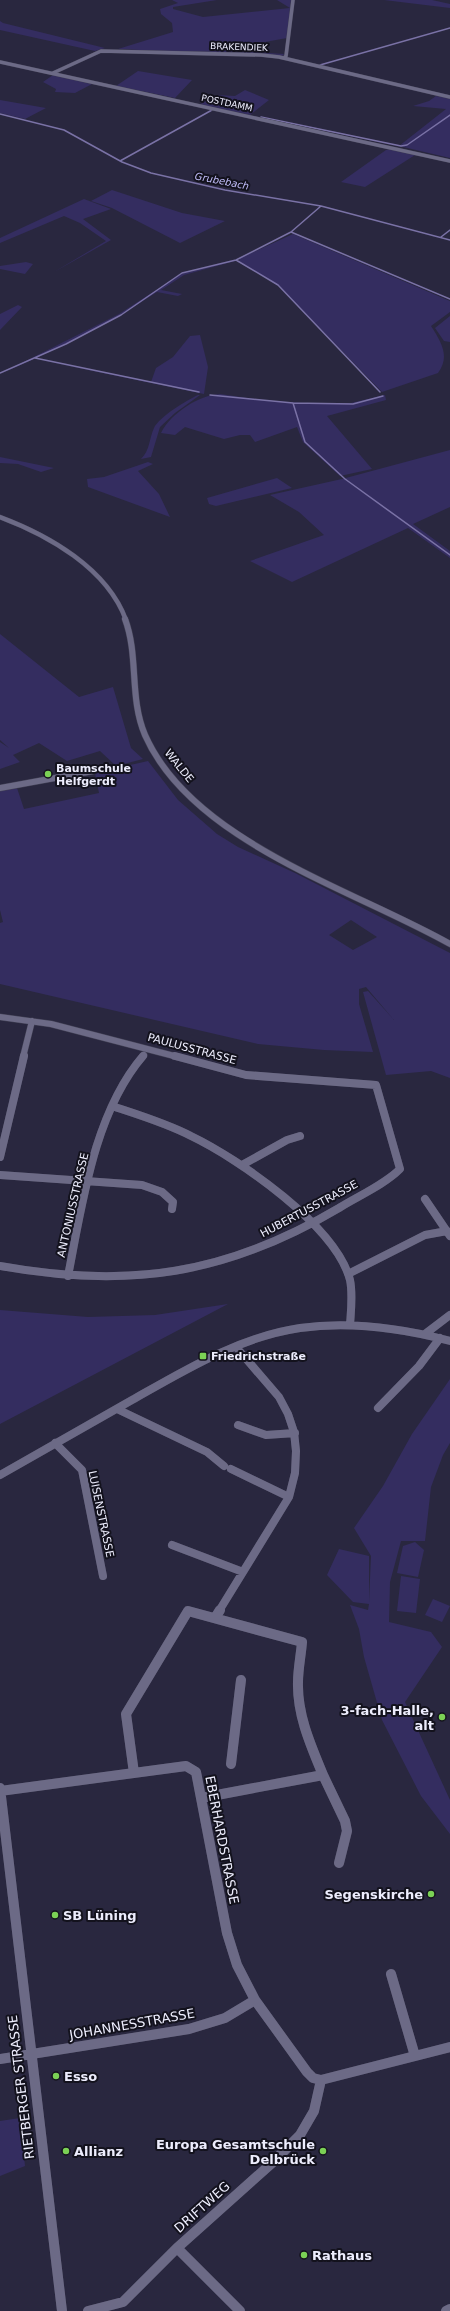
<svg xmlns="http://www.w3.org/2000/svg" width="450" height="2311" font-family="'DejaVu Sans',sans-serif">
  <style>
    .green { fill: #342d60; fill-rule: evenodd }
    .lines { fill: none; stroke-linecap: round; stroke-linejoin: round }
    .stream { stroke: #7a72a6; stroke-width: 1.5 }
    .street-far4-casing { stroke: #424155; stroke-width: 4 }
    .street-far3-casing { stroke: #424155; stroke-width: 5 }
    .street-far2-casing { stroke: #424155; stroke-width: 7 }
    .street-far1-casing { stroke: #424155; stroke-width: 8 }
    .street-casing { stroke: #424155; stroke-width: 10 }
    .street-far4 { stroke: #6c6a86; stroke-width: 3.5 }
    .street-far3 { stroke: #6c6a86; stroke-width: 4.5 }
    .street-far2 { stroke: #6c6a86; stroke-width: 6 }
    .street-far1 { stroke: #6c6a86; stroke-width: 8 }
    .street { stroke: #6c6a86; stroke-width: 10 }
    .poi-dot { fill: #7bd155; stroke: #13121d; stroke-width: 1.5 }
    .labels { text-anchor: middle; dominant-baseline: central; stroke-width: 4; stroke-linejoin: round; paint-order: stroke }
    .far-street-label { font-size: 9px; fill: #ededfd; stroke: #13121d }
    .far-water-label { font-size: 10px; font-style: italic; fill: #c0bcf8; stroke: #13121d }
    .street-label { font-size: 11px; fill: #ededfd; stroke: #13121d }
    .poi-label { font-size: 11px; font-weight: bold; fill: #ededfd; stroke: #13121d; text-anchor: start }
    .near-poi-label { font-size: 13px; font-weight: bold; fill: #ededfd; stroke: #13121d; text-anchor: start }
    .near-street-label { font-size: 13px; fill: #ededfd; stroke: #13121d }
  </style>
  <rect width="100%" height="100%" fill="#29273f"/>
  <path class="green" d="M172,0H217L173,7V9L203,17L290,8L277,0H291L287,38L254,44L268,53L284,54L282,57L118,49L173,32L172,23L161,14L160,9L178,3Z
    M384,0H432L450,4V8Z
    M0,21L3,23L105,48L95,51L0,30Z
    M138,71L192,80L175,98L116,86Z
    M53,75L92,84L75,93L55,92L56,89L43,82Z
    M245,90L269,100L250,115L199,105L217,95L235,96Z
    M436,96L450,98V158L399,146L446,109L413,106L429,101Z
    M0,100L46,108L25,119L0,113Z
    M392,149L415,155L365,187L341,182L386,150Z
    M112,190L182,213L225,221L180,243L112,208L91,201Z
    M84,199L111,209L83,219L111,240L54,272L106,241L80,223L64,216L0,243V238Z
    M293,234L450,301V312L431,326C442,343 450,357 438,373L382,392L279,286L239,261L240,258Z
    M234,261H235L184,275L161,290L182,294L178,296L157,292C107,325 55,350 0,374L119,314L181,274Z
    M26,262L33,264L25,274L0,269V266Z
    M18,305L22,307L0,330V314Z
    M450,316V342L444,341L435,328Z
    M200,335L208,367L204,394L40,360L151,382L156,368L173,357L190,336Z
    M220,394L269,401L321,404L351,403L385,395L386,400L327,416L372,469L340,476L303,442L297,427L255,442L250,435H240L224,439L185,427L175,435L161,433C171,413 199,395 220,394Z
    M198,395H200L175,413L160,427L151,457L141,459C150,450 149,439 154,428C159,417 187,400 198,395Z
    M450,450V507L413,524L450,551V558L408,528L292,582L250,561L324,535L299,512L270,495L342,479Z
    M0,457L54,468L41,472L18,464L0,463Z
    M148,462L153,464L138,471L159,494L170,517L88,487L87,479L104,477Z
    M277,478L292,488L216,506L209,504L207,498Z
    M0,634L79,697L113,687L131,748L143,759L116,766L100,751L67,761L39,743L13,755L20,762L0,769V742L9,748L0,740Z
    M148,761L178,800L217,834L238,847L295,873L450,953V1078L431,1071L386,1075L363,992L368,991L394,1020L366,987L359,989V1004L373,1052L324,1050L258,1044L0,984V923L3,922L0,910V791L17,788L24,809L99,793L95,773ZM351,920L377,937L353,950L329,935Z
    M228,1304L0,1424V1310L88,1317L155,1315Z
    M450,1379V1443L443,1455L431,1487L425,1541H401L390,1582L389,1622L431,1632L442,1647L405,1702L450,1800V1834L421,1796L382,1720L364,1657L359,1629L350,1605L368,1610L369,1604L353,1602L327,1575L339,1549L369,1556V1602L371,1556L354,1528L383,1486L412,1434Z
    M415,1542L424,1550L418,1577L397,1573L403,1546Z
    M401,1576L420,1579L416,1613L397,1611Z
    M433,1599L450,1606L442,1622L425,1615Z
    M20,2118L25,2166L0,2176V2121Z"/>
  <g class="lines">
    <path class="stream" d="M320,65L450,28
      M0,114L64,130L122,162L151,173L225,190L321,206L450,240
      M261,117L401,146L407,145L450,115
      M120,161L212,110
      M321,206L291,232L450,299
      M441,237L450,230
      M236,260L278,285L380,392
      M35,358L199,392
      M0,373L66,344L121,315L182,273L236,260L291,232
      M210,395L293,403L305,442L345,479L450,555
      M293,403L353,404L383,396"/>
    <g class="street-far4-casing">
      <path id="street-far4" d="M284,58L286,56L293,0
        M0,62L450,161
        M53,73L101,51L261,55L279,57L450,97"/>
    </g>
    <g class="street-far3-casing">
      <path id="street-far3" d="M0,517C48,535 107,568 126,620"/>
    </g>
    <g class="street-far2-casing">
      <path id="street-far2" d="M125,619C139,656 129,698 145,735C192,842 355,890 450,944
        M0,788L93,771
        M0,1017L51,1024L178,1057
        M23,1057L32,1021
        M142,1057L144,1055"/>
    </g>
    <g class="street-far1-casing">
      <path id="street-far1" d="M112,1106C139,1115 166,1123 191,1136C239,1159 336,1226 350,1280C353,1294 351,1310 350,1325
        M0,1157L24,1056
        M242,1165L287,1140L300,1136
        M0,1175L142,1185L162,1192L173,1202L172,1209
        M425,1199L450,1236
        M0,1266C128,1289 226,1275 339,1208C358,1196 384,1185 400,1169L376,1085L246,1075L175,1056
        M348,1274L425,1235L447,1231
        M68,1276C82,1205 94,1113 143,1056
        M425,1334L450,1315
        M378,1408L419,1366L440,1338
        M117,1409L207,1452L224,1466
        M238,1425L266,1435L295,1433
        M55,1443L82,1470L103,1576
        M231,1469L289,1497
        M0,1475C44,1450 88,1425 132,1400C185,1370 239,1337 300,1328C351,1321 401,1328 450,1341
        M172,1545L243,1572
        M219,1611L289,1497L295,1473L296,1451L294,1432L288,1414L279,1397L236,1347"/>
    </g>
    <g class="street-casing">
      <path id="street" d="M215,1618L220,1610
        M231,1764L241,1680
        M134,1773L126,1714L188,1611L302,1642C301,1655 298,1669 298,1682C297,1715 311,1746 323,1775L201,1798
        M323,1775L345,1821L347,1831L339,1863
        M0,1788L62,2311
        M0,1791L186,1766L196,1772L227,1933L237,1965L255,2000L307,2072L313,2078L321,2080
        M391,1974L415,2056
        M0,2059L189,2029L225,2018L255,2000
        M177,2248L240,2311
        M88,2311L123,2302L177,2248L272,2163L300,2135L314,2111L321,2080L450,2047
        M446,2311L450,2309"/>
    </g>
    <use href="#street-far4" class="street-far4"/>
    <use href="#street-far3" class="street-far3"/>
    <use href="#street-far2" class="street-far2"/>
    <use href="#street-far1" class="street-far1"/>
    <use href="#street" class="street"/>
  </g>
  <g class="poi-dot">
    <circle cx="48" cy="774" r="4"/>
    <rect x="199" y="1352" width="8" height="8" rx="2"/>
    <circle cx="442" cy="1717" r="4"/>
    <circle cx="431" cy="1894" r="4"/>
    <circle cx="55" cy="1915" r="4"/>
    <circle cx="56" cy="2076" r="4"/>
    <circle cx="66" cy="2151" r="4"/>
    <circle cx="323" cy="2151" r="4"/>
    <circle cx="304" cy="2255" r="4"/>
  </g>
  <g class="labels">
    <g class="far-street-label">
      <text transform="translate(239 47) rotate(2)">BRAKENDIEK</text>
      <text transform="translate(227 103) rotate(12)">POSTDAMM</text>
    </g>
    <g class="far-water-label">
      <text transform="translate(222 181) rotate(11)">Grubebach</text>
    </g>
    <g class="street-label">
      <text transform="translate(179 766) rotate(51)">WALDE</text>
      <text transform="translate(192 1049) rotate(15)">PAULUSSTRASSE</text>
      <text transform="translate(73 1205) rotate(-77)">ANTONIUSSTRASSE</text>
      <text transform="translate(309 1209) rotate(-28)">HUBERTUSSTRASSE</text>
      <text transform="translate(101 1514) rotate(78)">LUISENSTRASSE</text>
    </g>
    <g class="poi-label">
      <text x="56" y="768">Baumschule<tspan x="56" dy="13">Helfgerdt</tspan></text>
      <text x="211" y="1356">Friedrichstraße</text>
    </g>
    <g class="near-poi-label">
      <text x="434" y="1710" text-anchor="end">3-fach-Halle,<tspan x="434" dy="15">alt</tspan></text>
      <text x="423" y="1894" text-anchor="end">Segenskirche</text>
      <text x="63" y="1915">SB Lüning</text>
      <text x="64" y="2076">Esso</text>
      <text x="315" y="2144" text-anchor="end">Europa Gesamtschule<tspan x="315" dy="15">Delbrück</tspan></text>
      <text x="74" y="2151">Allianz</text>
      <text x="312" y="2255">Rathaus</text>
    </g>
    <g class="near-street-label">
      <text transform="translate(222 1840) rotate(79)">EBERHARDSTRASSE</text>
      <text transform="translate(132 2024) rotate(-10)">JOHANNESSTRASSE</text>
      <text transform="translate(21 2087) rotate(-97)">RIETBERGER STRASSE</text>
      <text transform="translate(202 2207) rotate(-42)">DRIFTWEG</text>
    </g>
  </g>
</svg>
